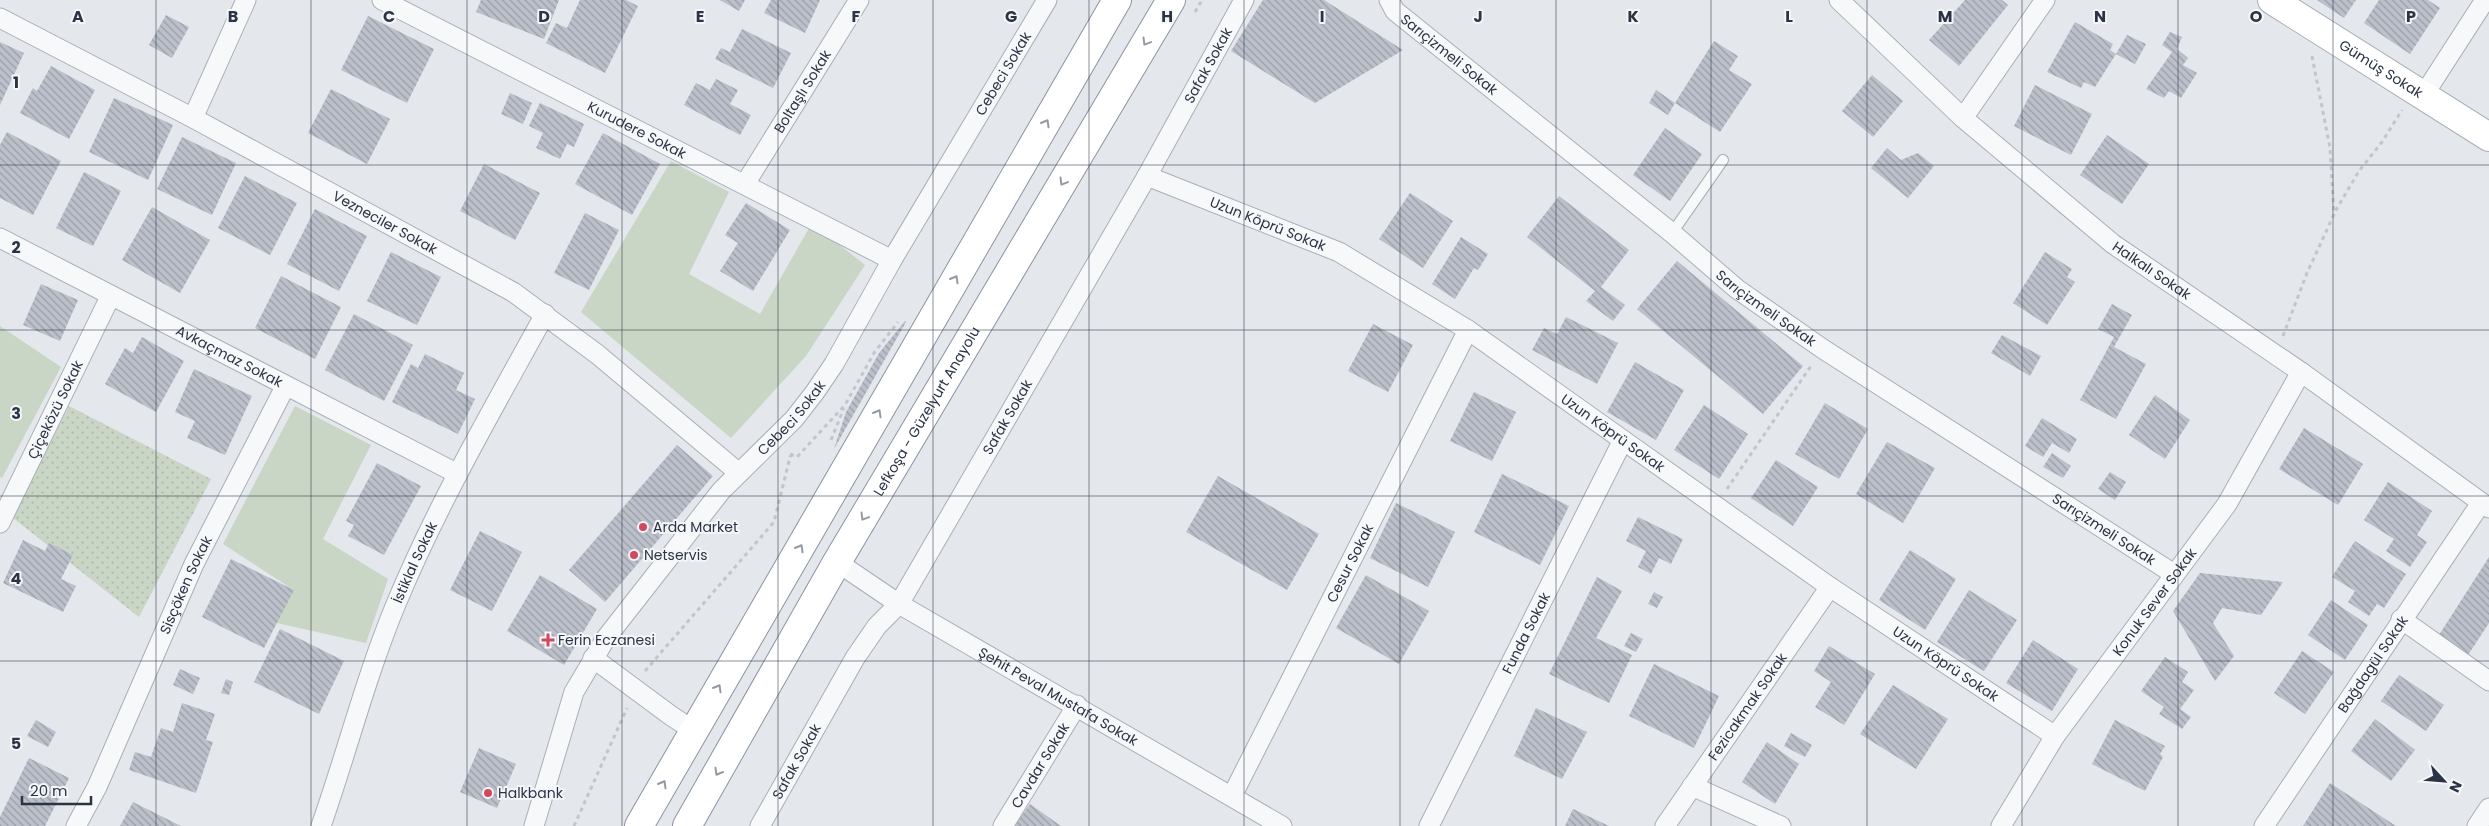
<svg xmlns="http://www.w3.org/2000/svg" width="2489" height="826" font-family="Poppins,sans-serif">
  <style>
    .grass { fill: #c9d6c5 }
    .park { fill: url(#park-dots) }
    .building { fill: url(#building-back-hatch) }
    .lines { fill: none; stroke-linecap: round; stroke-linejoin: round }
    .lane-casing { stroke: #a9aeb7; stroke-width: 12 }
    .street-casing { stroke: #a9aeb7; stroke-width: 21 }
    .secondary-casing { stroke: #a9aeb7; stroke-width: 30 }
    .highway-casing { stroke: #8b94a3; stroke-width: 30 }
    .path { stroke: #c2c5cb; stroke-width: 3; stroke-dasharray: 4 4; stroke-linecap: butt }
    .lane { stroke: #f7f8fa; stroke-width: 10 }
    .street { stroke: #f7f8fa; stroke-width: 19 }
    .secondary { stroke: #fff; stroke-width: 28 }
    .highway { stroke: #fff; stroke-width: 28 }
    .oneway { stroke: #959aa2 }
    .grid { fill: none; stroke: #2b3445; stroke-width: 1; stroke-opacity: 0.55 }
    .poi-dot { fill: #d1495b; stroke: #f4f6f9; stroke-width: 2 }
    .labels { text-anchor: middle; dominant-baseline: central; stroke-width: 4; stroke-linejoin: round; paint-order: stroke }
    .street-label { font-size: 14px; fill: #2b3445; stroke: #f4f6f9 }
    .poi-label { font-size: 14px; fill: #2b3445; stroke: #f4f6f9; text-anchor: start }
    .grid-label { font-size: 16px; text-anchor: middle; font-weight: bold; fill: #2b3445; stroke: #f4f6f9; stroke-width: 4; stroke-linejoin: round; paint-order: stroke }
  </style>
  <defs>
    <pattern id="park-dots" width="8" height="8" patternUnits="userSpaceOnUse" patternTransform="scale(1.25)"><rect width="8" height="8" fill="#c9d6c5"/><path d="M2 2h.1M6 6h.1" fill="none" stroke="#adb8ab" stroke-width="1.8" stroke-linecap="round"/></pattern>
    <pattern id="building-back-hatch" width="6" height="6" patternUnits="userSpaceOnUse" patternTransform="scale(1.25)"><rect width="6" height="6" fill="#bbc0ca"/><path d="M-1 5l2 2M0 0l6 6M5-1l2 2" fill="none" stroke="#989da6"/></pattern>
  </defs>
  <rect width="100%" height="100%" fill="#e4e7ec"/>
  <path class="grass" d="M671,161L729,192L689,274L760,314L812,223L865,265L806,356L731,438L581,312Z
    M0,326L61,367L2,478L0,477Z
    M295,406L371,445L323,539L388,579L366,643L277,623L292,589L223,544Z"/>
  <path class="park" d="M69,406L211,479L139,617L13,518Z"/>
  <path class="building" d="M481,0H559L544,39L476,12Z
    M580,0H626L638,6L605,73L546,43L556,23L567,28Z
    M720,0H745L739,11Z
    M771,0H820L805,33L764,13Z
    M1263,0H1324L1403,50L1315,103L1231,51Z
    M1965,0H2002L2008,5L1959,66L1929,40Z
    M2317,0H2356L2344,18Z
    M2379,0H2428L2440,8L2410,54L2364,23Z
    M166,15L189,27L172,58L149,45Z
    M368,16L434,49L407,103L341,70Z
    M2075,22L2113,44L2110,50L2116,54L2095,87L2084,82L2081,88L2047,72Z
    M742,29L791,53L773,88L715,59L721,48L730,52Z
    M2170,32L2182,37L2177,49L2188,58L2183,65L2197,73L2181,98L2169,91L2164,98L2146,89L2172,52L2162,45Z
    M2127,35L2146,44L2135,64L2116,54Z
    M1714,41L1738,56L1729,70L1752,84L1720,132L1675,103Z
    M0,42L24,53L0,105Z
    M51,66L95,90L69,139L20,113L33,88L37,91Z
    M1872,75L1903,101L1873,137L1842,111Z
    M716,79L738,90L730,104L751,115L740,135L684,105L696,83L710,90Z
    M2035,85L2092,114L2071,155L2014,126Z
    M331,89L390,119L367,164L308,133Z
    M1656,90L1675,103L1668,115L1649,103Z
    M510,93L532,103L523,124L501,114Z
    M114,98L173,125L148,180L89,152Z
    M540,103L584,124L574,147L567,144L560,159L536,148L543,133L529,126Z
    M1665,128L1702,154L1670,201L1633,175Z
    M7,132L61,161L33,215L0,198V145Z
    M603,133L660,164L632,215L575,184Z
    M2107,135L2149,164L2122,204L2080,175Z
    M182,137L236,163L212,215L157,189Z
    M1887,148L1901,160L1918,153L1934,166L1908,198L1871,168Z
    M484,164L540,193L515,240L460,211Z
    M84,172L121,191L93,246L56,228Z
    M245,176L297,203L270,255L218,228Z
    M1410,193L1453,221L1423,268L1379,239Z
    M1559,196L1629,250L1601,287L1625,305L1613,321L1586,301L1595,291L1527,237Z
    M746,203L790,230L753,291L720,271L738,243L725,235Z
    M152,207L210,240L180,293L122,260Z
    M315,209L367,236L339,291L287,264Z
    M585,213L619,230L589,290L554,273Z
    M1461,237L1488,254L1478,270L1474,268L1455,299L1432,284Z
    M391,252L441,277L417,325L367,301Z
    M2045,252L2072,269L2067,277L2075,282L2047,325L2013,303Z
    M1677,261L1803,366L1763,414L1637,309Z
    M281,276L341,307L315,359L255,328Z
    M41,284L78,300L60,341L23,325Z
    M2112,304L2132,315L2114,347L2146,364L2116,419L2080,400L2114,337L2098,329Z
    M354,314L413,345L384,401L325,370Z
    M1566,317L1618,343L1597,384L1532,350L1544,328L1557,334Z
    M905,321L906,322L834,449L846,412L879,353Z
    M1373,324L1413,345L1388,392L1348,371Z
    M2002,335L2041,356L2030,376L1991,353Z
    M142,337L184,361L156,412L105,384L125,348L133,353Z
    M425,354L464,373L456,390L475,399L458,434L392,402L411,364L418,368Z
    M1635,362L1684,390L1656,440L1607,412Z
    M194,369L252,396L225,455L187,438L195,421L175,412Z
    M1474,392L1516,412L1492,461L1450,441Z
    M2155,395L2190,420L2165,459L2129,435Z
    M1825,403L1868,429L1839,479L1795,454Z
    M1704,405L1748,434L1719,479L1674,450Z
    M2042,418L2077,439L2069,453L2052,443L2043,457L2025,446Z
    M2304,428L2363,464L2338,505L2279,469Z
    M1887,442L1935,468L1903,523L1856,494Z
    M677,445L713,476L605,602L569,570Z
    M2052,453L2071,466L2063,478L2043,467Z
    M1776,460L1818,487L1793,526L1751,498Z
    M377,463L421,486L384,555L348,536L354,525L346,521Z
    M2110,472L2126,482L2115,500L2098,489Z
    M1502,474L1569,506L1540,565L1474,532Z
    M1218,476L1319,534L1287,590L1186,532Z
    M2388,482L2432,511L2417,535L2427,542L2410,567L2386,551L2394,539L2364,520Z
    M1396,503L1455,532L1428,587L1370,558Z
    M1638,517L1683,539L1671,564L1659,558L1651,574L1638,567L1646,551L1626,541Z
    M480,531L522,552L492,611L450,590Z
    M23,540L45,551L49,543L73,555L61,579L76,586L63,612L3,583Z
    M2355,541L2406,574L2384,608L2377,604L2369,616L2348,602L2355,591L2332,577Z
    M1910,550L1956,579L1925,630L1879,600Z
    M2489,557V623L2468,655L2439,635Z
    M231,559L294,590L264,648L202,617Z
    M2200,573L2283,582L2261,615L2222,608L2213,623L2234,656L2215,681L2173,611Z
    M540,575L597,609L564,665L507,631Z
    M1366,575L1429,611L1399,664L1336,628Z
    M1597,577L1622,591L1596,638L1632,655L1609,703L1549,674Z
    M1969,590L2017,620L1984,671L1937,642Z
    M1654,592L1663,597L1657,608L1648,604Z
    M2331,600L2368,625L2345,660L2308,635Z
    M280,629L344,661L319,714L254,682Z
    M1631,633L1643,639L1636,652L1624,646Z
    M2033,640L2078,669L2052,711L2006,683Z
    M1829,646L1875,674L1844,725L1815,707L1831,682L1814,671Z
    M2302,651L2334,672L2305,714L2274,693Z
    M2165,657L2188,672L2182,682L2194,690L2180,709L2191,717L2182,729L2159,714L2164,707L2141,691Z
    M1654,664L1719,696L1694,748L1629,716Z
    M180,669L200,678L193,694L173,685Z
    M2399,675L2444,705L2426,731L2381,701Z
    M226,679L233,682L229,695L221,693Z
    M1893,685L1948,719L1916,769L1860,734Z
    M182,703L215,714L206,740L213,742L196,793L129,770L135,752L151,757L161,728L173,732Z
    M1536,708L1587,732L1562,779L1514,756Z
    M2375,719L2415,750L2391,781L2351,751Z
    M36,720L56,732L48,747L27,736Z
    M2115,720L2165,746L2160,754L2163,757L2145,791L2092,764Z
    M1791,733L1812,745L1805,757L1784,746Z
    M1767,742L1799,764L1775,804L1742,782Z
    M479,748L516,764L497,808L460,792Z
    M29,758L69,778L45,826H0V817Z
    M2330,783L2396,826H2303Z
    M133,802L181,826H120Z
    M1030,804L1061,826H1014Z
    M1573,809L1609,826H1565Z"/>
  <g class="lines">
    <g class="lane-casing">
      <path id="lane" d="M1672,233L1723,160"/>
    </g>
    <g class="street-casing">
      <g id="street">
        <path id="s1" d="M382,0L892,260"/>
        <path id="s2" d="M1389,0L1395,11L1672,233L1737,289L1823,349L2174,574"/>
        <path id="s3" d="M1839,0L1963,118L2113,244L2301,372L2489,508"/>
        <path id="s4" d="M0,18L193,118L513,292L597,354L739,473"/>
        <path d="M2423,96L2485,0"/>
        <path d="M193,118L246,0"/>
        <path d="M1963,118L2045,0"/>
        <path id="s5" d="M1147,176L1339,252L1468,330L1830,587L2055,736"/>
        <path id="s6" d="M745,184L859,0"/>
        <path id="s7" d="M0,238L458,474"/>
        <path id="s8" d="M0,523L110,297"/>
        <path id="s9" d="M837,562L899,604L1282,826"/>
        <path d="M2401,619L2489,681"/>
        <path d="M593,658L670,715L694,731"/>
        <path d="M1692,786L1781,826"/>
        <path id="s10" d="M1232,796L1468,330"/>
        <path id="s11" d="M76,826L97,787L194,564L285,387"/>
        <path id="s12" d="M321,826C347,752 366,676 396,604C438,503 493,409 545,314"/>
        <path id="s13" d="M534,826L574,692L606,638L721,491L794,419L815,392L834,364L892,260L1047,0"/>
        <path id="s14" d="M760,826L855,658L877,626L899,604L1147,176L1244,0"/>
        <path id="s15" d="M1003,826L1077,705"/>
        <path id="s16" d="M1429,826L1623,440"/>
        <path id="s17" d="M1665,826L1830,587"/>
        <path id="s18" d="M2001,826L2055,736L2227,504L2301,372"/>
        <path id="s19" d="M2264,826L2481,503"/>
        <path d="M2477,826L2489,808"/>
      </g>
    </g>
    <g class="secondary-casing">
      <g id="secondary">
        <path id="s20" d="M2272,0L2489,137"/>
      </g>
    </g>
    <g class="highway-casing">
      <g id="highway">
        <path d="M639,826L1117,0"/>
        <path id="s21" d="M687,826L837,562L1171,0"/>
      </g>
    </g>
    <path class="path" d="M1195,12L1202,0
      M2312,56L2330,148L2334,215
      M2283,336L2307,273L2336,210L2359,171L2382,142L2402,110
      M831,440L844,408
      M790,454L797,457L845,405L874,353L898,322
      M1727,489L1811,366
      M645,671L774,522L790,457L794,451
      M574,826L627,708"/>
    <use href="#lane" class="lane"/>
    <use href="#street" class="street"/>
    <use href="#secondary" class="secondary"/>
    <use href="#highway" class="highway"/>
  </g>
  <defs><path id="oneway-chevron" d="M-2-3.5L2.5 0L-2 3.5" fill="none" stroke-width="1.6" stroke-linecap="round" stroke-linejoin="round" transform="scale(1.25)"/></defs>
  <g class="oneway">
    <use href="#oneway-chevron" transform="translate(1146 42) rotate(121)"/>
    <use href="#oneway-chevron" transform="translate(1046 123) rotate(-60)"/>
    <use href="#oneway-chevron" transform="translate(1063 182) rotate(121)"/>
    <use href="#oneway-chevron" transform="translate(955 279) rotate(-60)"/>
    <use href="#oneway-chevron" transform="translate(878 413) rotate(-60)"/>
    <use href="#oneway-chevron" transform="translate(864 517) rotate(121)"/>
    <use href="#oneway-chevron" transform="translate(800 548) rotate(-60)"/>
    <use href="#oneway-chevron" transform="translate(718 688) rotate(-60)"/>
    <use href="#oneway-chevron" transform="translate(718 772) rotate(120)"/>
    <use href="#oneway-chevron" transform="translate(663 784) rotate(-60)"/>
  </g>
  <path class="grid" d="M156,0V826M311,0V826M467,0V826M622,0V826M778,0V826M933,0V826M1089,0V826M1244,0V826M1400,0V826M1556,0V826M1711,0V826M1867,0V826M2022,0V826M2178,0V826M2333,0V826M0,165H2489M0,330H2489M0,496H2489M0,661H2489"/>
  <g class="poi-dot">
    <circle cx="643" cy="527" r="5"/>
    <circle cx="634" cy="555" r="5"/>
    <path d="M545.5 632.5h5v5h5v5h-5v5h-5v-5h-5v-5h5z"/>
    <circle cx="488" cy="793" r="5"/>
  </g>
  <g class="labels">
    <g class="street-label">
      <text stroke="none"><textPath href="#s2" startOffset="82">Sarıçizmeli Sokak</textPath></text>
      <text stroke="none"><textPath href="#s14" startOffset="884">Safak Sokak</textPath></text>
      <text stroke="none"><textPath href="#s20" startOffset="129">Gümüş Sokak</textPath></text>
      <text stroke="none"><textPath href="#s13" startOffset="896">Cebeci Sokak</textPath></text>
      <text stroke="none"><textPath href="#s6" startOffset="109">Boltaşlı Sokak</textPath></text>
      <text stroke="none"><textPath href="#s1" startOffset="286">Kurudere Sokak</textPath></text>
      <text stroke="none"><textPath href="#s4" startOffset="436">Vezneciler Sokak</textPath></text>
      <text stroke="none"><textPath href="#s5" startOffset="130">Uzun Köprü Sokak</textPath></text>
      <text stroke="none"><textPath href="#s3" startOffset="414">Halkalı Sokak</textPath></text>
      <text stroke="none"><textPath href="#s2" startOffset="488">Sarıçizmeli Sokak</textPath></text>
      <text stroke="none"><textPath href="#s7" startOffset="258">Avkaçmaz Sokak</textPath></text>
      <text stroke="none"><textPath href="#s8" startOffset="126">Çiçeközü Sokak</textPath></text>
      <text stroke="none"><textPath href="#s21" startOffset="479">Lefkoşa - Güzelyurt Anayolu</textPath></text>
      <text stroke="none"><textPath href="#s13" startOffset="491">Cebeci Sokak</textPath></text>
      <text stroke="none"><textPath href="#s14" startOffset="479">Safak Sokak</textPath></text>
      <text stroke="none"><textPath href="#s5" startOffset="535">Uzun Köprü Sokak</textPath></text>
      <text stroke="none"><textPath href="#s2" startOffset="892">Sarıçizmeli Sokak</textPath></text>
      <text stroke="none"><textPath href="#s12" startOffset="280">İstiklal Sokak</textPath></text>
      <text stroke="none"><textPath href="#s10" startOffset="261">Cesur Sokak</textPath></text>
      <text stroke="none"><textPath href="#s11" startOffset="265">Sisçöken Sokak</textPath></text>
      <text stroke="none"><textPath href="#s18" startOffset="272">Konuk Sever Sokak</textPath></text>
      <text stroke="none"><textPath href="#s16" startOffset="216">Funda Sokak</textPath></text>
      <text stroke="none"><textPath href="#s5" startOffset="940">Uzun Köprü Sokak</textPath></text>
      <text stroke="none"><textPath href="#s19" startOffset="195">Bağdagül Sokak</textPath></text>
      <text stroke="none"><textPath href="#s9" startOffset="259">Şehit Peval Mustafa Sokak</textPath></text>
      <text stroke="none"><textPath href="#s17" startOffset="145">Fezicakmak Sokak</textPath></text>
      <text stroke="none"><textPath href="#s14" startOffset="74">Safak Sokak</textPath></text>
      <text stroke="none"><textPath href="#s15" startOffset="71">Cavdar Sokak</textPath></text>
    </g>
    <g class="poi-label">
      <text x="653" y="527">Arda Market</text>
      <text x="644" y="555">Netservis</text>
      <text x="558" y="640">Ferin Eczanesi</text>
      <text x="498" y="793">Halkbank</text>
    </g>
  </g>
  <g class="grid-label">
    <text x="78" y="22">A</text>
    <text x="233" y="22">B</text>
    <text x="389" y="22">C</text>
    <text x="544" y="22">D</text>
    <text x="700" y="22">E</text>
    <text x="856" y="22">F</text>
    <text x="1011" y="22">G</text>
    <text x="1167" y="22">H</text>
    <text x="1322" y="22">I</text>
    <text x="1478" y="22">J</text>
    <text x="1633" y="22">K</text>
    <text x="1789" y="22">L</text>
    <text x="1945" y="22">M</text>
    <text x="2100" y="22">N</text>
    <text x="2256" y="22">O</text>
    <text x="2411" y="22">P</text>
    <text x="16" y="88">1</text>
    <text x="16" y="253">2</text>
    <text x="16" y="419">3</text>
    <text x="16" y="584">4</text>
    <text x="16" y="749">5</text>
  </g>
  <g transform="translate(2444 781) rotate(116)" stroke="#f4f6f9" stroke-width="4" paint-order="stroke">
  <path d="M0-4L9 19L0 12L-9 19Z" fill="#2b3445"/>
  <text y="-8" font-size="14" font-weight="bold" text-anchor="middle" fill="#2b3445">N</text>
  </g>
  <path d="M22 796v8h69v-8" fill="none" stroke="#2b3445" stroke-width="2.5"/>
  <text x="30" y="796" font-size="15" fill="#2b3445" stroke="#f4f6f9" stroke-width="4" paint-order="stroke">20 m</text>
</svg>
